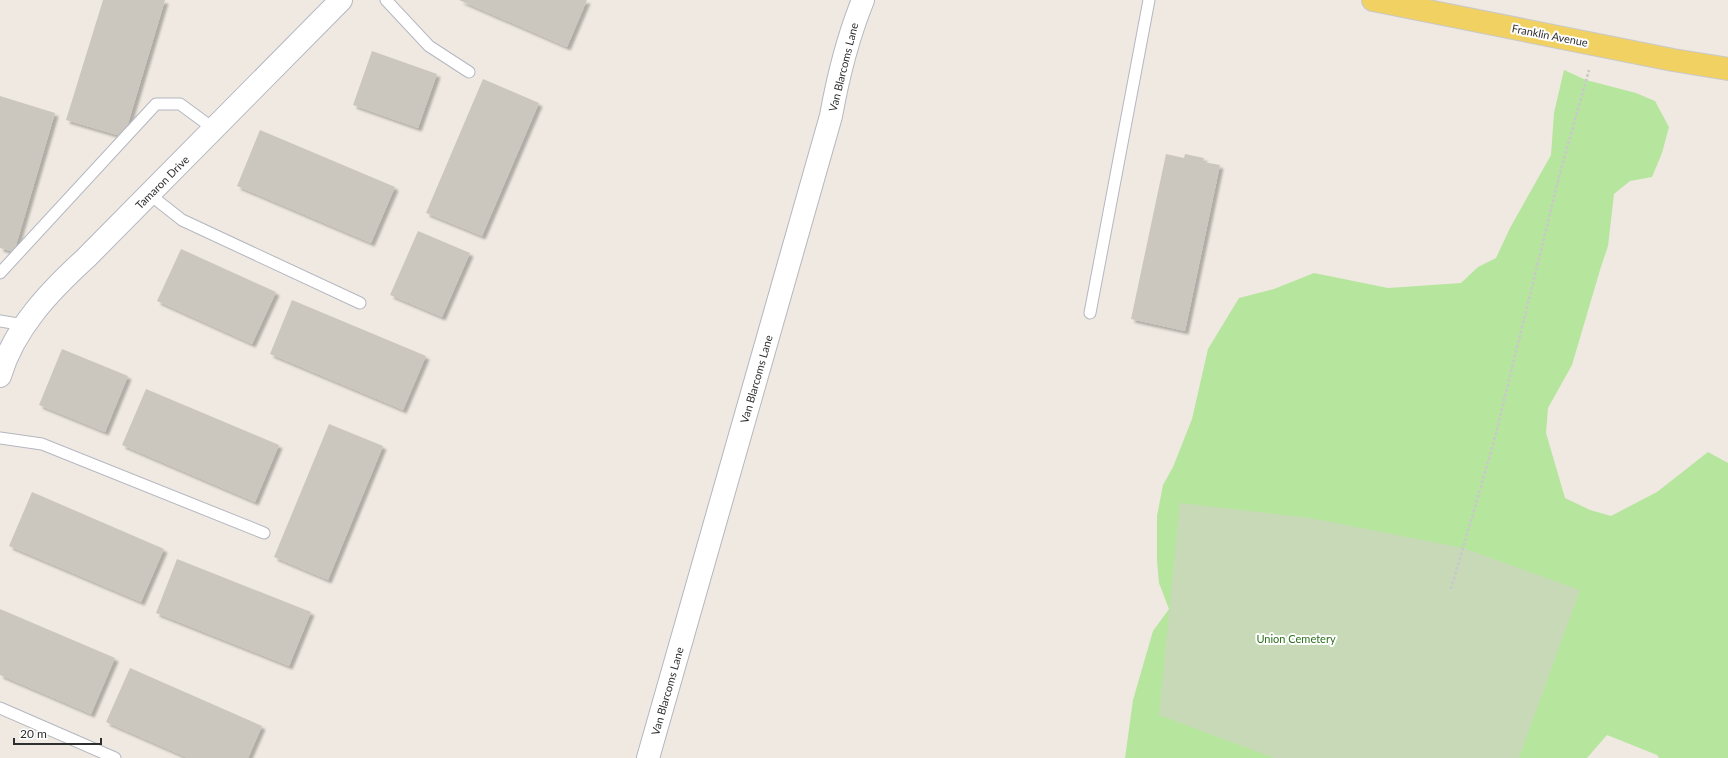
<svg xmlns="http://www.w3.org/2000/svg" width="1728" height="758" font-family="Lato,sans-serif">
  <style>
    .green { fill: #b6e59e }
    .cemetery { fill: #c8d9b8 }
    .building { fill: #cbc7bf; filter: url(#shadow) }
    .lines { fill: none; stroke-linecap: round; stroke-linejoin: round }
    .service-casing { stroke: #b4b7c1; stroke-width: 13 }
    .minor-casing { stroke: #b4b7c1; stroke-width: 24 }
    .primary-casing { stroke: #c9c9c9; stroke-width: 24 }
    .path { stroke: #c9c9c9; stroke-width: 2.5; stroke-dasharray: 3 2; stroke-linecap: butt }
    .service { stroke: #fff; stroke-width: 11 }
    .minor { stroke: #fff; stroke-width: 22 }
    .primary { stroke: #f2d163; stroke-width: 22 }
    .labels { text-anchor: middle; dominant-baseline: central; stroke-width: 4; stroke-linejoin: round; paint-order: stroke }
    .street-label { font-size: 11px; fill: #2e2e2e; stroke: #fff }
    .park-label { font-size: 11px; fill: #2c6e1b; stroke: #fff }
  </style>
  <defs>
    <filter id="shadow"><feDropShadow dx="3.5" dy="3.5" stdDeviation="1" flood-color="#0004"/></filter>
  </defs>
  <rect width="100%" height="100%" fill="#efe9e1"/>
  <path class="green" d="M1564,70L1586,80L1636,93L1655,101L1669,127L1662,153L1652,177L1630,181L1614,194L1608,246L1600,270L1572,365L1548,408L1546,433L1565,498L1590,510L1611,516L1657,492L1708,452L1728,463V758H1659L1657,755L1607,735L1587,758H1125L1133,700L1153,631L1169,609L1159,583L1157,561V516L1163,485L1173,467L1192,419L1208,349L1239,298L1274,289L1314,273L1388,288L1461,283L1478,267L1496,258L1510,228L1551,155L1554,113Z"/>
  <path class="cemetery" d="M1180,503L1310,518L1463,548L1580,590L1519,758H1274L1159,715Z"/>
  <path class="building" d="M103,0H165L124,137L66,120Z
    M459,0H587L567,47Z
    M372,51L437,74L418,128L353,105Z
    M483,79L539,103L482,236L426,213Z
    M0,96L55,113L14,252L0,248Z
    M260,130L395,187L371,243L237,186Z
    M1166,154L1184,158L1185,154L1204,158L1203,162L1220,165L1185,331L1131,319Z
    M418,231L470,253L442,317L390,295Z
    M181,249L276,292L252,344L157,301Z
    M292,300L426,356L403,410L270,354Z
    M62,349L128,376L105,432L39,405Z
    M146,389L279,445L255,502L122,445Z
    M329,424L383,446L328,580L274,557Z
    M32,492L164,549L141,602L9,546Z
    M177,559L311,612L289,666L156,613Z
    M0,609L115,658L91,714L0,675Z
    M130,668L262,726L248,758H188L106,722Z"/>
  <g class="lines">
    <g class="service-casing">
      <path id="service" d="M386,0L429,46L469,72
        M149,194L182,220L360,303
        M0,273L156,104H180L214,129
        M1090,313L1149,0
        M0,321L24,325
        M0,438L42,444L264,533
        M0,708L115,758"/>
    </g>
    <g class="minor-casing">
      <path id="minor" d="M0,376C14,328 50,291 86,258L341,0
        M648,758L831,116C838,77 848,37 863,0"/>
    </g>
    <g class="primary-casing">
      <path id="primary" d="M1373,0L1673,60L1728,69"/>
    </g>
    <path class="path" d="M1451,589L1493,445L1560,173L1589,70"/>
    <use href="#service" class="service"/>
    <use href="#minor" class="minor"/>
    <use href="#primary" class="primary"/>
  </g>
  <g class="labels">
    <g class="street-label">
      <text transform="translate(1550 35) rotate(11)">Franklin Avenue</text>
      <text transform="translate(843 67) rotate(-76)">Van Blarcoms Lane</text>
      <text transform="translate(162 182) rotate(-45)">Tamaron Drive</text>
      <text transform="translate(756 379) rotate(-74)">Van Blarcoms Lane</text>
      <text transform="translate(667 691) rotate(-74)">Van Blarcoms Lane</text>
    </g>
    <g class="park-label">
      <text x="1296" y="638">Union Cemetery</text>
    </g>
  </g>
  <path d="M14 738v6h87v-6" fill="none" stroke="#2e2e2e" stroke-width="2"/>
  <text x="20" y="738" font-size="12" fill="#2e2e2e" stroke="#ffffff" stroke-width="3" paint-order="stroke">20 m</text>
</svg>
